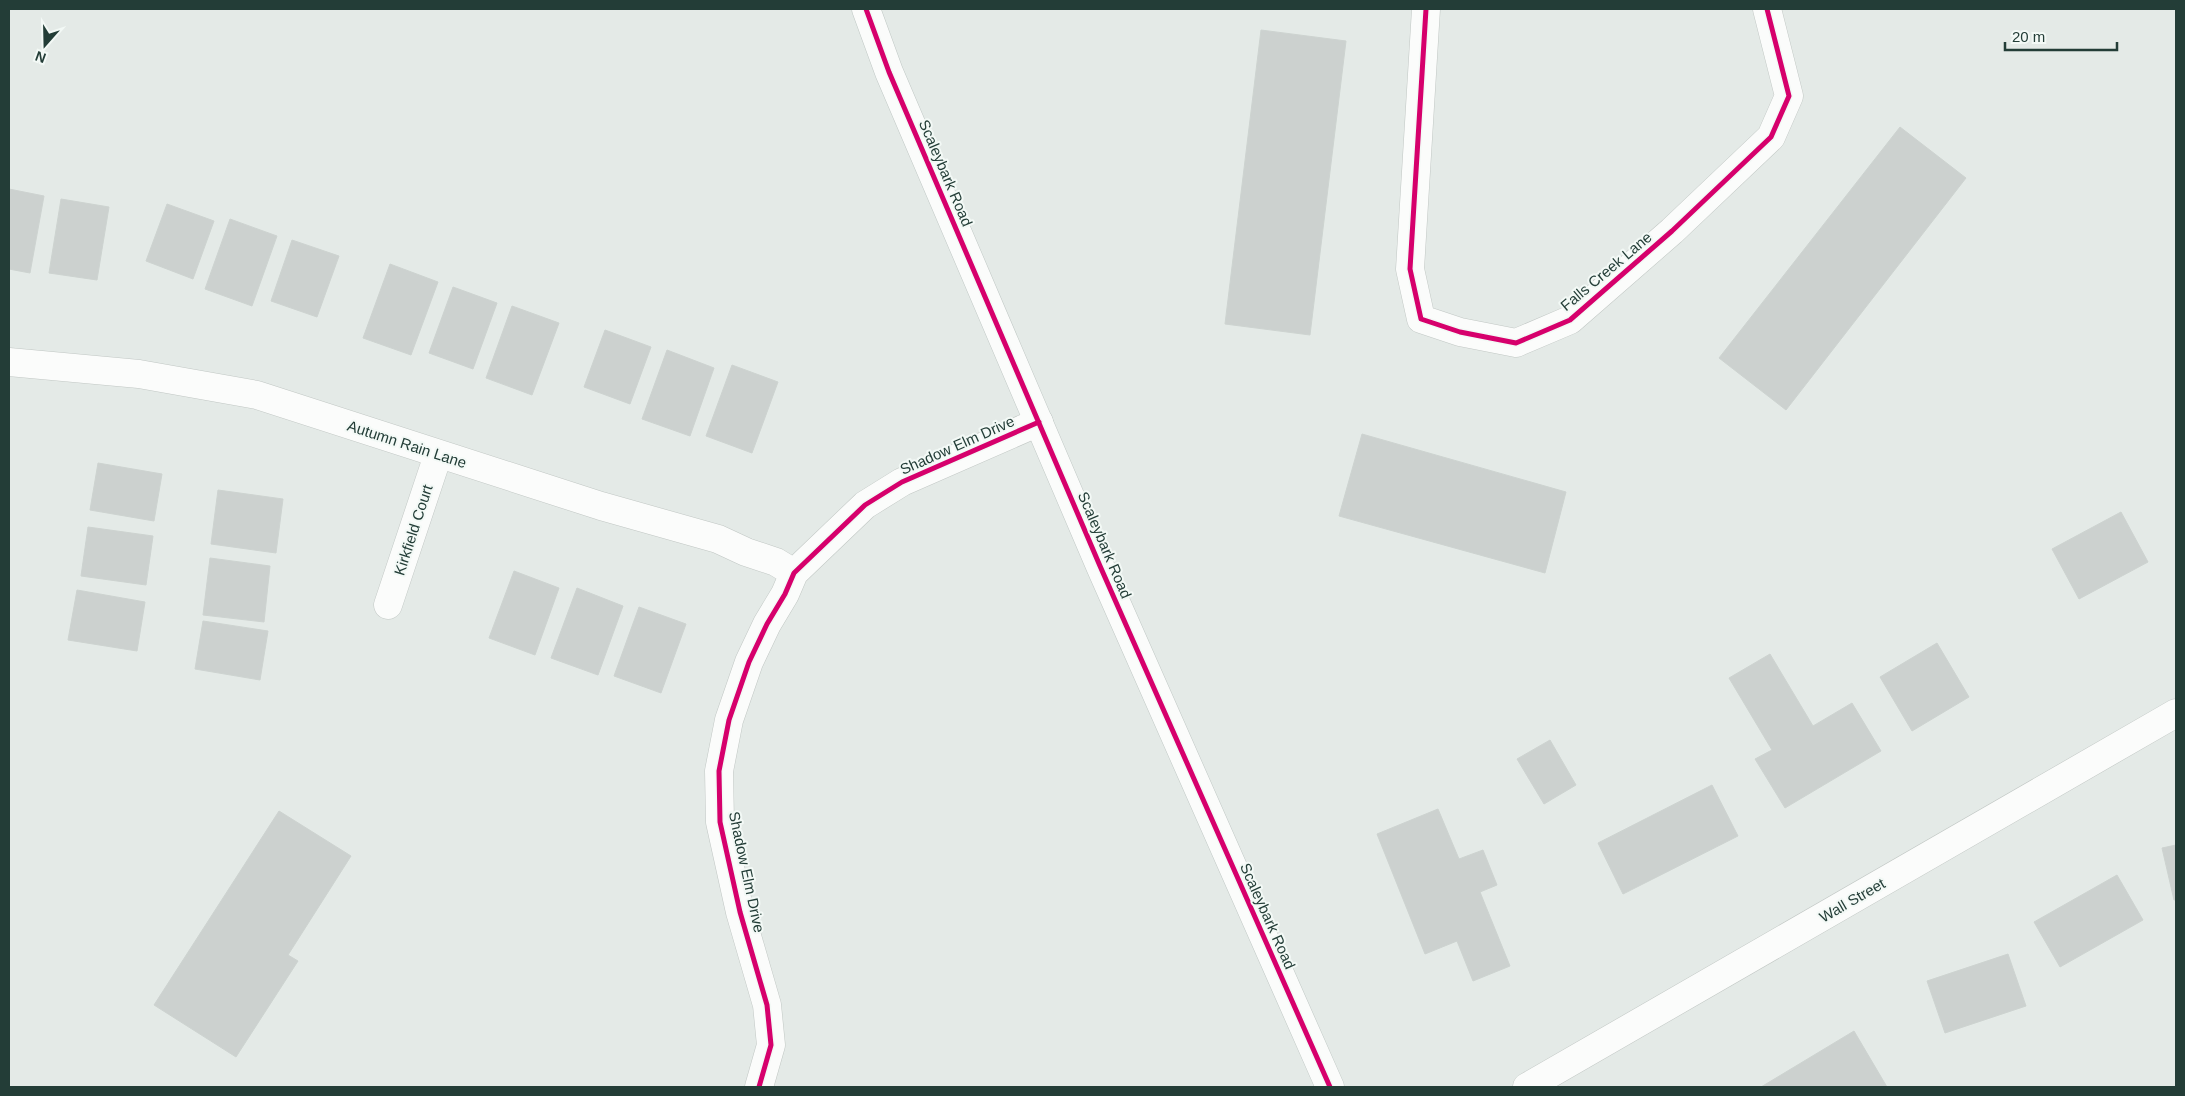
<svg xmlns="http://www.w3.org/2000/svg" width="2185" height="1096" font-family="Helvetica,sans-serif">
  <style>
    .building { fill: #ccd1cf; stroke: #cdd3d0 }
    .lines { fill: none; stroke-linecap: round; stroke-linejoin: round }
    .street-casing { stroke: #c1c7c4; stroke-width: 29 }
    .secondary-casing { stroke: #c0c8c5; stroke-width: 29 }
    .street { stroke: #fbfcfb; stroke-width: 28 }
    .secondary { stroke: #fbfcfb; stroke-width: 28 }
    .cycleway-casing { stroke: #f3f9f6; stroke-width: 8 }
    .cycleway { stroke: #d6006c; stroke-width: 5 }
    .labels { text-anchor: middle; dominant-baseline: central; stroke-width: 4; stroke-linejoin: round; paint-order: stroke }
    .street-label { font-size: 15px; fill: #233d37; stroke: #f3f9f6 }
  </style>
  <rect width="100%" height="100%" fill="#e4eae7"/>
  <path class="building" d="M1261,30L1346,41L1310,335L1225,324Z
    M1900,127L1966,178L1786,410L1719,358Z
    M9,189L44,196L30,273L9,269Z
    M61,199L109,207L97,280L49,273Z
    M167,204L214,221L193,279L146,261Z
    M230,219L277,236L252,306L205,289Z
    M292,240L339,256L317,317L271,301Z
    M390,264L438,282L411,355L363,338Z
    M453,287L497,303L473,369L429,353Z
    M512,306L559,323L532,395L486,378Z
    M605,330L651,347L630,404L584,387Z
    M667,350L714,368L690,436L642,419Z
    M732,365L778,382L752,453L706,436Z
    M1362,434L1566,492L1545,573L1339,516Z
    M98,463L162,474L154,521L90,510Z
    M218,490L283,499L276,553L211,544Z
    M2121,512L2148,562L2079,599L2052,549Z
    M88,527L153,536L146,585L81,576Z
    M210,558L270,566L264,622L203,615Z
    M514,571L559,588L535,655L489,638Z
    M577,588L623,606L598,675L551,658Z
    M77,590L145,602L137,651L68,640Z
    M639,607L686,624L661,693L614,676Z
    M203,621L268,631L260,680L195,669Z
    M1937,643L1969,697L1912,731L1880,677Z
    M1770,654L1813,726L1852,703L1881,751L1785,808L1755,759L1772,750L1729,678Z
    M1550,740L1576,785L1544,804L1517,759Z
    M1712,785L1738,836L1623,894L1598,843Z
    M1438,809L1459,859L1483,850L1497,885L1480,892L1510,966L1473,981L1457,941L1425,954L1377,834Z
    M279,811L351,856L288,955L298,961L236,1057L154,1005Z
    M2176,845V900H2174L2162,848Z
    M2117,875L2143,920L2060,967L2034,922Z
    M2008,954L2026,1006L1945,1033L1927,981Z
    M1854,1031L1887,1087H1761Z"/>
  <g class="lines">
    <g class="street-casing">
      <path id="street" d="M1426,9L1410,269L1421,319L1460,332L1516,343L1570,320L1672,231L1771,137L1789,96L1767,9
        M9,362L139,374L257,395L601,506L718,539L746,552L776,562L794,573
        M388,605L438,455
        M759,1087L771,1045L767,1005L740,912L720,822L719,771L729,720L749,662L767,624L785,594L794,573L865,505L902,482L1039,422
        M1527,1087L2176,713"/>
    </g>
    <g class="secondary-casing">
      <path id="secondary" d="M866,9L889,72L1100,566L1330,1087"/>
    </g>
    <use href="#street" class="street"/>
    <use href="#secondary" class="secondary"/>
    <g class="cycleway-casing">
      <path id="cycleway" d="M866,9L889,72L1100,566L1330,1087
        M1426,9L1410,269L1421,319L1460,332L1516,343L1570,320L1672,231L1771,137L1789,96L1767,9
        M759,1087L771,1045L767,1005L740,912L720,822L719,771L729,720L749,662L767,624L785,594L794,573L865,505L902,482L1039,422"/>
    </g>
    <use href="#cycleway" class="cycleway"/>
  </g>
  <g class="labels">
    <g class="street-label">
      <text transform="translate(946 173) rotate(67)">Scaleybark Road</text>
      <text transform="translate(1606 271) rotate(-40)">Falls Creek Lane</text>
      <text transform="translate(407 444) rotate(18)">Autumn Rain Lane</text>
      <text transform="translate(957 445) rotate(-24)">Shadow Elm Drive</text>
      <text transform="translate(413 530) rotate(-72)">Kirkfield Court</text>
      <text transform="translate(1105 545) rotate(67)">Scaleybark Road</text>
      <text transform="translate(747 872) rotate(78)">Shadow Elm Drive</text>
      <text transform="translate(1852 900) rotate(-30)">Wall Street</text>
      <text transform="translate(1268 916) rotate(66)">Scaleybark Road</text>
    </g>
  </g>
  <rect width="2185" height="1096" fill="none" stroke="#233d37" stroke-width="20"/>
  <g transform="translate(45 45) rotate(200)" stroke="#f3f9f6" stroke-width="4" paint-order="stroke">
  <path d="M0-4L9 19L0 12L-9 19Z" fill="#233d37"/>
  <text y="-8" font-size="14" font-weight="bold" text-anchor="middle" fill="#233d37">N</text>
  </g>
  <path d="M2005 42v8h112v-8" fill="none" stroke="#233d37" stroke-width="2.5"/>
  <text x="2012" y="42" font-size="15" fill="#233d37" stroke="#f3f9f6" stroke-width="4" paint-order="stroke">20 m</text>
</svg>
